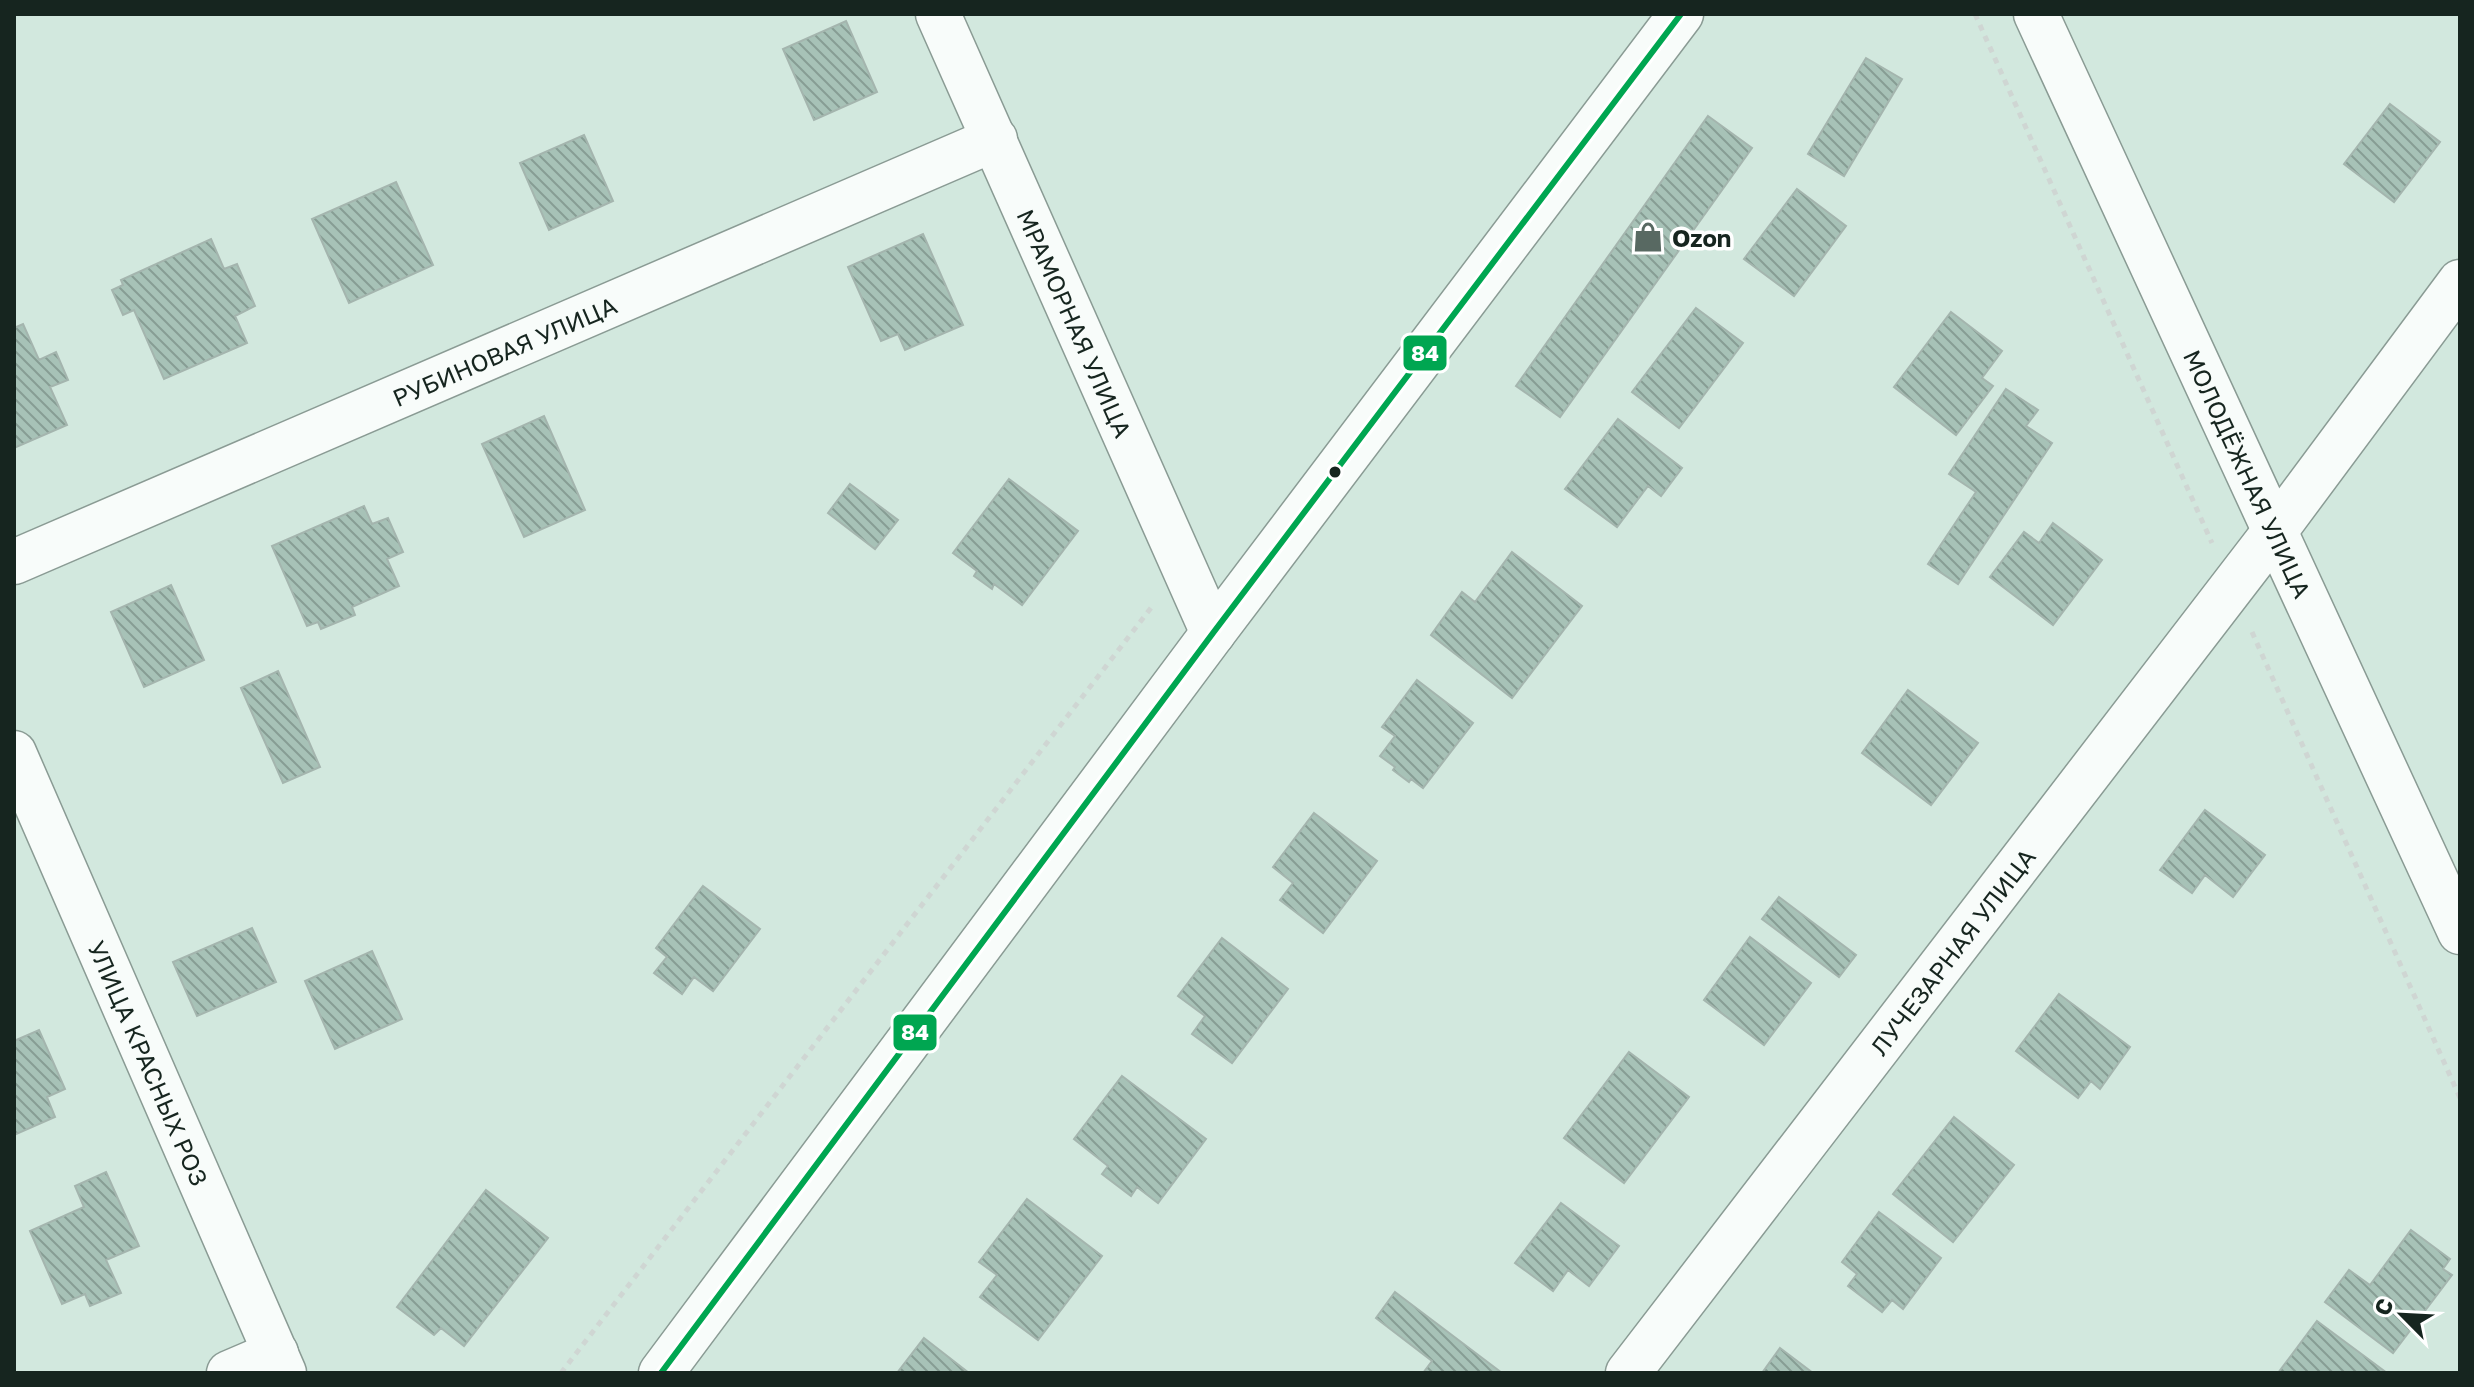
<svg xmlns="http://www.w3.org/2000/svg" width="2474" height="1387" font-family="'Golos Text',sans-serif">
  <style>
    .building { fill: url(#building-back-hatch); stroke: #a4b5ae; stroke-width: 2 }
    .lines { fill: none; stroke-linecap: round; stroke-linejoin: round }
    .minor-casing { stroke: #8a9b94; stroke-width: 47 }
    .tertiary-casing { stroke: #8a9b94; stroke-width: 47 }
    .secondary-casing { stroke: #8a9b94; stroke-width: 47 }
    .path { stroke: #cfd6d3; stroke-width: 5; stroke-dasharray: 6 6; stroke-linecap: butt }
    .minor { stroke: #f8fcfa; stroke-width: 44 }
    .tertiary { stroke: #f8fcfa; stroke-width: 44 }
    .secondary { stroke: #f8fcfa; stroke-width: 44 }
    .bus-1-casing { stroke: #fff; stroke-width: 12 }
    .bus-1 { stroke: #00a651; stroke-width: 6 }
    .bus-dot { fill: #16251f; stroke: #fff; stroke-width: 3 }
    .labels { text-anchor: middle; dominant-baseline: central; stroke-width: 7; stroke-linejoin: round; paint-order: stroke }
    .poi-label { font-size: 24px; font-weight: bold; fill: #16251f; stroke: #fff; text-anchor: start }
    .street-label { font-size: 24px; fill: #16251f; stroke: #fff }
    .line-badge { stroke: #fff; stroke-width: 3 }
    .badge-label { font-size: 22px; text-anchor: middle; font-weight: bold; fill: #fff }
  </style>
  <defs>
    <pattern id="building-back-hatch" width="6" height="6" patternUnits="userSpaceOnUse" patternTransform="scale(2)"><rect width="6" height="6" fill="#a7c2b7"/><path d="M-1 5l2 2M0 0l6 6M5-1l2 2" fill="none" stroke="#879d94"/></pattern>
  </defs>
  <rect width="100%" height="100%" fill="#d2e8de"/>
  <path class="building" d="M846,21L877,92L814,120L783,49Z
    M1866,58L1902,79L1844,176L1808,154Z
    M2390,104L2440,142L2394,202L2344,164Z
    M1708,116L1752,148L1560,417L1516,386Z
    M584,135L613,201L549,230L520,163Z
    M396,182L433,265L349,303L312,219Z
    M1797,189L1846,226L1794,296L1744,259Z
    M923,234L963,325L905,350L898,334L881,341L848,267Z
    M211,239L224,269L237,264L255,306L235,316L247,343L164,379L134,310L123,315L112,290L123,285L121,280Z
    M1696,308L1743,343L1679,428L1632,392Z
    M1951,312L2002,351L1982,378L1993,386L1956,435L1894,387Z
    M23,324L39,360L56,352L68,380L50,387L67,425L14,448V328Z
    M2006,389L2038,410L2026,426L2052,443L1958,584L1928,564L1976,492L1949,474Z
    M544,416L585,510L524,537L482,444Z
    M1618,419L1682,468L1661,496L1648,486L1617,527L1565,489Z
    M1009,479L1078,531L1022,605L994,584L992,589L974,576L977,571L953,553Z
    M850,484L898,520L875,549L828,513Z
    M364,506L372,524L388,518L403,552L387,559L399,586L352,607L355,615L321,629L318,622L307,626L272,546Z
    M2053,523L2102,560L2053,625L1990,577L2024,532L2039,543Z
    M1512,552L1582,606L1512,698L1431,635L1462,592L1475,602Z
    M171,585L204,660L144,687L111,612Z
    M278,671L320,767L283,783L241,688Z
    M1417,680L1473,723L1423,788L1411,779L1409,782L1393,770L1395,767L1380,756L1395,736L1382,727Z
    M1908,690L1978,743L1931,805L1862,753Z
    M2205,810L2265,855L2233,897L2205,875L2192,893L2160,870Z
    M1314,813L1377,861L1323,933L1280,900L1293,883L1273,867Z
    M703,886L760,929L713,991L694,977L682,994L654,973L667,957L656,948Z
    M1779,897L1856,955L1839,977L1762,919Z
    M252,928L276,982L197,1016L173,962Z
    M1750,937L1811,983L1764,1045L1704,1000Z
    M1222,938L1288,989L1232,1063L1192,1034L1205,1016L1178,996Z
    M372,951L402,1019L335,1049L305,981Z
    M2059,994L2130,1047L2100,1089L2091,1081L2078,1098L2016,1051Z
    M39,1030L65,1089L47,1097L55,1117L14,1135V1041Z
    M1629,1052L1689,1097L1624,1183L1564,1138Z
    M1122,1076L1206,1139L1158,1203L1137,1187L1131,1196L1102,1174L1108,1166L1074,1139Z
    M1954,1117L2014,1165L1953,1242L1893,1194Z
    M106,1172L139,1246L106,1260L121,1293L90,1306L85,1294L62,1304L30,1231L84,1207L75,1186Z
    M486,1190L548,1238L464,1346L441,1328L434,1335L397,1307Z
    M1027,1199L1102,1256L1038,1340L980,1297L997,1275L979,1262Z
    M1561,1203L1619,1246L1589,1286L1568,1270L1553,1291L1515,1263Z
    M1879,1212L1941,1258L1903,1309L1892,1300L1882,1312L1848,1286L1857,1274L1842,1262Z
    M2411,1230L2450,1259L2443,1269L2452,1275L2393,1353L2325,1302L2349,1270L2370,1285Z
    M1395,1292L1502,1373H1423L1432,1361L1376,1318Z
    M2317,1321L2387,1373H2278Z
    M924,1338L969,1373H897Z
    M1780,1348L1813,1373H1762Z"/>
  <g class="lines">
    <g class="minor-casing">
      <g id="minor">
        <path id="s1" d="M938,14L1213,633"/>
        <path id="s2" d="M14,562L995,139"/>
        <path id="s3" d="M14,753L284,1373"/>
        <path d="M229,1373L276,1353"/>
        <path id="s4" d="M1628,1373L2275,531L2460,282"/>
      </g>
    </g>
    <g class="tertiary-casing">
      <g id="tertiary">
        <path id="s5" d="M2036,14L2460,932"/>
      </g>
    </g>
    <g class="secondary-casing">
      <path id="secondary" d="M661,1373L1213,633L1681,14"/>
    </g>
    <path class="path" d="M1975,14L2212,543
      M2252,632L2460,1098
      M561,1373L1154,604"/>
    <use href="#minor" class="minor"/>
    <use href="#tertiary" class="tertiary"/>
    <use href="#secondary" class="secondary"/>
    <g class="bus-1-casing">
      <path id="bus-1" d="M661,1373L1213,633L1681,14"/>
    </g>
    <use href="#bus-1" class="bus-1"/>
  </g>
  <defs>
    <g id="shop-bare" transform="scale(2.4)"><path d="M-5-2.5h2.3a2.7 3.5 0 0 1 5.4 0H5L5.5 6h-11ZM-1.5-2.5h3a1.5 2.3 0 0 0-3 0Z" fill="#586962" stroke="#fff" stroke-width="2.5" paint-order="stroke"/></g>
  </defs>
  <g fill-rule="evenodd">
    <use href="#shop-bare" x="1648" y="237"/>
  </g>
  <circle class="bus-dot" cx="1335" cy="472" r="7"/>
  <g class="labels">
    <g class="poi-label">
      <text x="1672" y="237">Ozon</text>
    </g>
    <g class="street-label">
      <text stroke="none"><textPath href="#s1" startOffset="338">МРАМОРНАЯ УЛИЦА</textPath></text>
      <text stroke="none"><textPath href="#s2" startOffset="534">РУБИНОВАЯ УЛИЦА</textPath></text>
      <text stroke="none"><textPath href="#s5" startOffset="506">МОЛОДЁЖНАЯ УЛИЦА</textPath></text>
      <text stroke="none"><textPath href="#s4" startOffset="532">ЛУЧЕЗАРНАЯ УЛИЦА</textPath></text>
      <text stroke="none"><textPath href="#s3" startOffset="338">УЛИЦА КРАСНЫХ РОЗ</textPath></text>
    </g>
  </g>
  <g class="line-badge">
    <rect x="1402" y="334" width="46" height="38" rx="8" fill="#00a651"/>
    <rect x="892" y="1013" width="46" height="39" rx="8" fill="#00a651"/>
  </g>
  <g class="badge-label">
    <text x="1425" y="361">84</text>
    <text x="915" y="1040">84</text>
  </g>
  <rect width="2474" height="1387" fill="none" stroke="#16251f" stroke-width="32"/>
  <g transform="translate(2402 1315) rotate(294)" stroke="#ffffff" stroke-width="6" paint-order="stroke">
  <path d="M0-6L14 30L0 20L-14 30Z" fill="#16251f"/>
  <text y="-12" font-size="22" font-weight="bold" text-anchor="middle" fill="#16251f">С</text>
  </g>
</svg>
